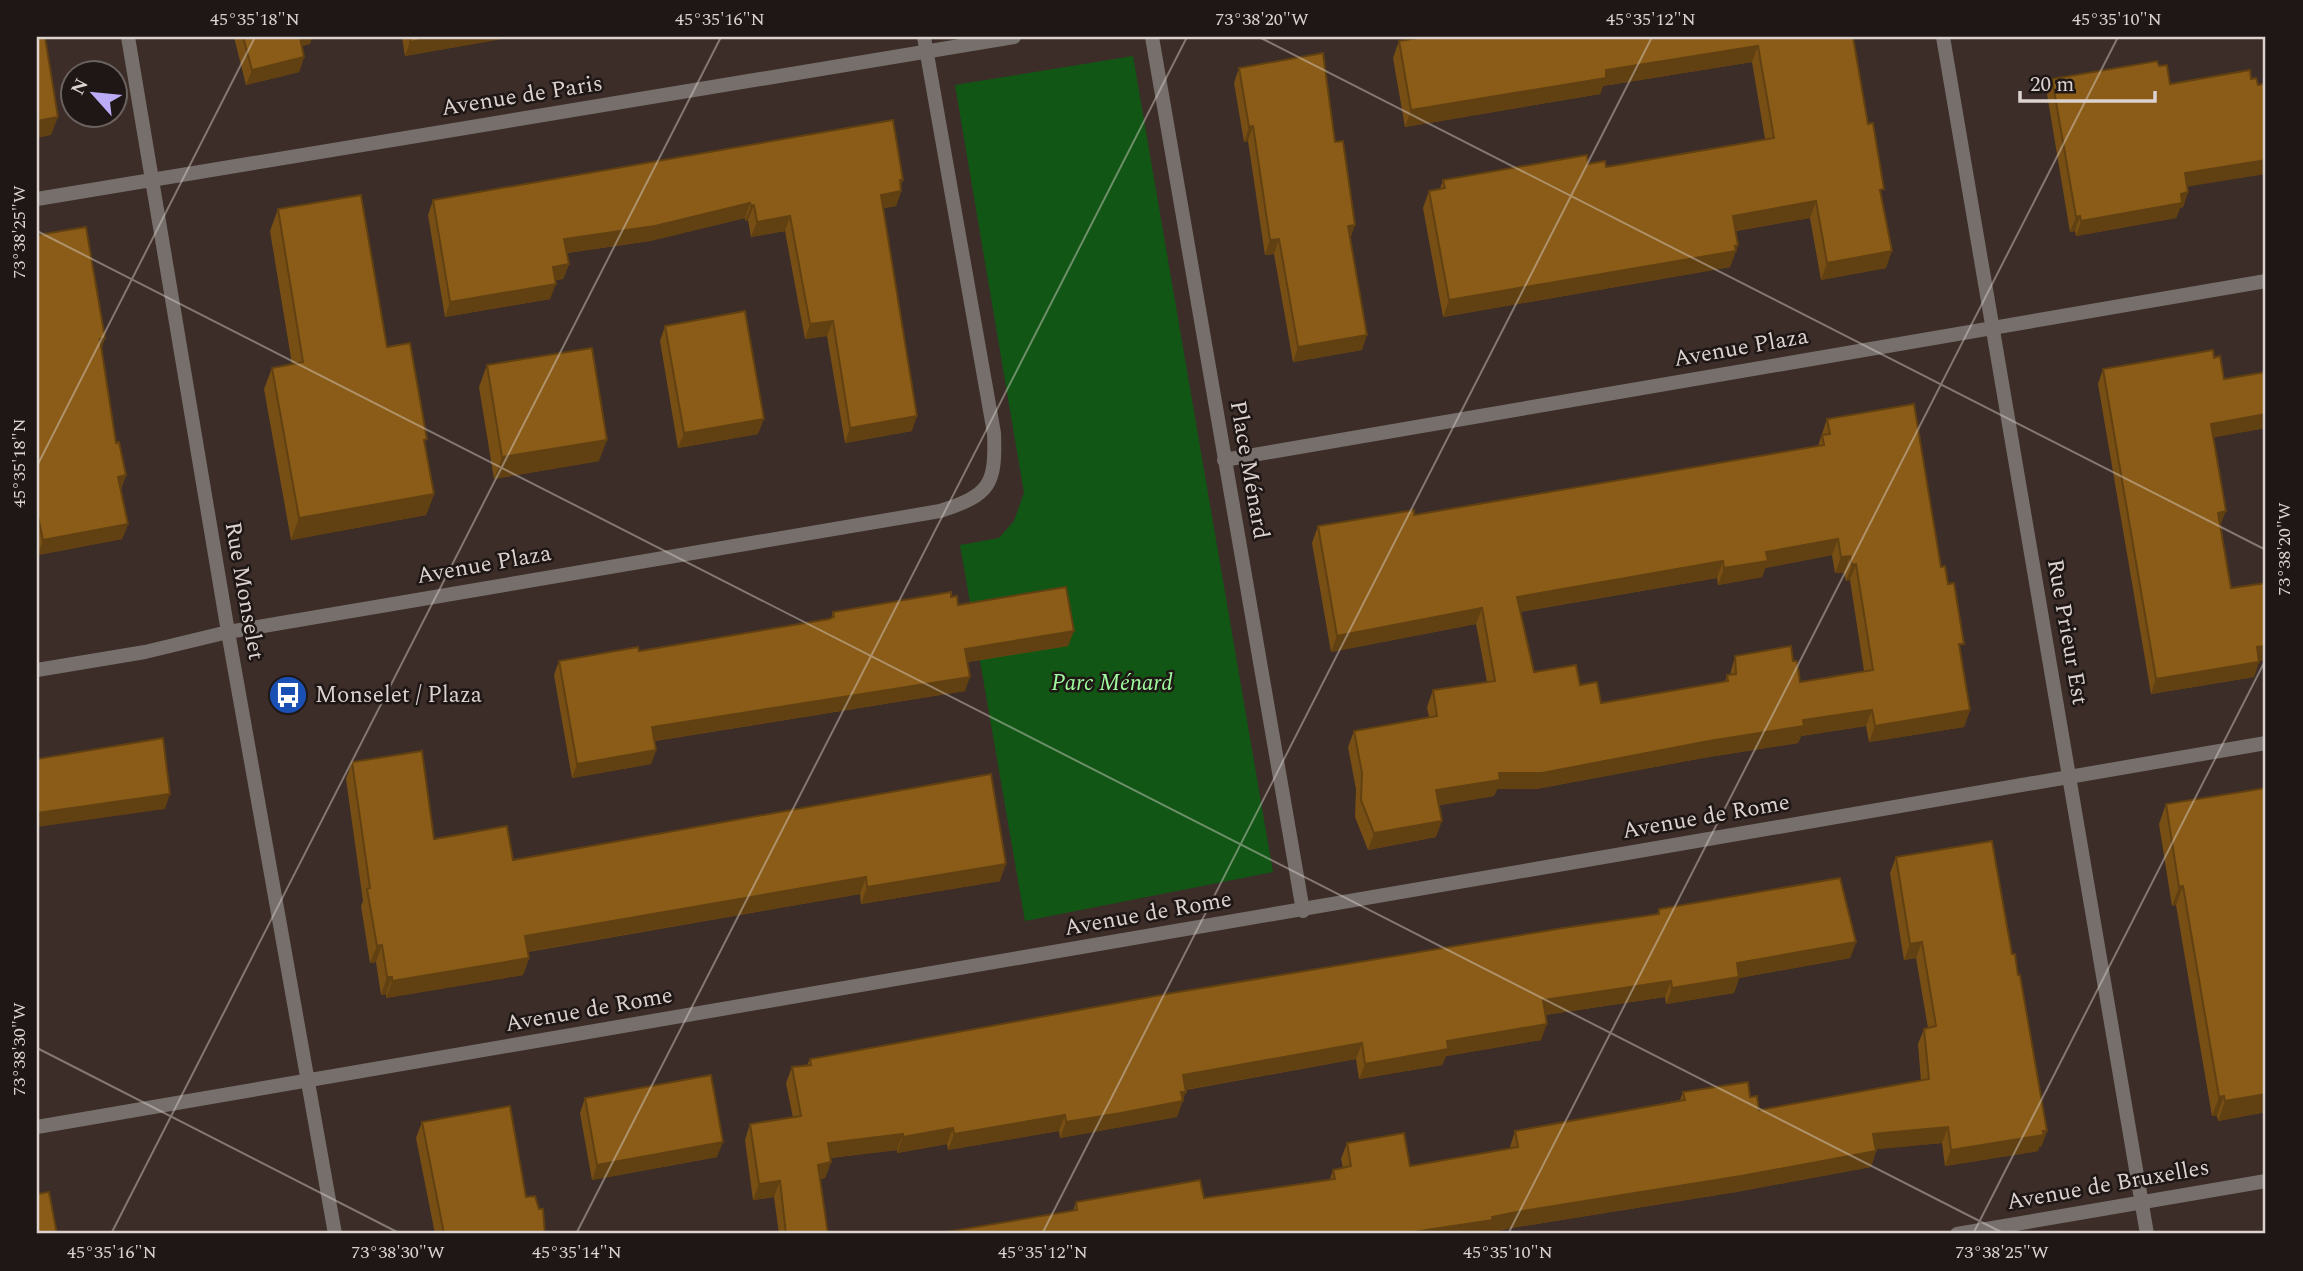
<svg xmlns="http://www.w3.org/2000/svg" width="2303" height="1271" font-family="Spectral,serif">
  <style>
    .green { fill: #125615 }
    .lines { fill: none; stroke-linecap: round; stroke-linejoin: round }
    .minor { stroke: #766f6b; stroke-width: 14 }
    .wall { fill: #774f15; fill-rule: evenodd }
    .shaded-wall { fill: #614011 }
    .building { fill: #8a5c18; stroke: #614011; stroke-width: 2; fill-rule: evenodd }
    .ticks { fill: none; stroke: #dcd2cf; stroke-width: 2; stroke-opacity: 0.45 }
    .labels { text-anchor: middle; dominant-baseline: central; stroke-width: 5; stroke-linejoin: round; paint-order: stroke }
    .street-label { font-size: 23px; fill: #dcd2cf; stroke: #1e1715 }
    .park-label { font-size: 23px; font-style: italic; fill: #a0fc9e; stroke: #1e1715 }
    .poi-label { font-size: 23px; fill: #dcd2cf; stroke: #1e1715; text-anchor: start }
    .neatline { fill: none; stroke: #dcd2cf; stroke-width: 2.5 }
    .ticks-label { font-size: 18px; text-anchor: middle; fill: #dcd2cf }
  </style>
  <rect width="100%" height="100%" fill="#3c2d28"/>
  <path class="green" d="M1133,56L1273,872L1025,921L960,545L999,538L1014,521L1024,493L955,85Z"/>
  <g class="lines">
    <path class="minor" d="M128,37L228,632L335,1234
      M1152,37L1303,911
      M1943,37L2147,1234
      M37,199L1014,37
      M1224,460L2266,281
      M37,670L145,652L228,632L940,511C990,495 996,485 994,433L924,37
      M37,1127L2266,743
      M1957,1234L2266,1181"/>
  </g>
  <path class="wall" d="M234,37H312L310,44L302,46L304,57L299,72L246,85Z
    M402,37H513L405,56Z
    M1853,37L1881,195L1886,268L1821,280L1810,218L1736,231L1738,245L1730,267L1443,317L1423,208L1429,191L1440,189L1443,180L1588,164L1606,167L1765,139L1752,62L1603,86L1600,94L1405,127L1393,58L1399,41Z
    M1239,68L1335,142L1350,238L1362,350L1293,362L1274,254L1265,255L1248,141L1244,142L1234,83Z
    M2052,79L2187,186L2188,192L2183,207L2180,208L2176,218L2076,236L2075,231L2070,232L2047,94Z
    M901,186V191L896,206L883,208L912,431L845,443L827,336L805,339L785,231L751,237L748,220L745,221V218L650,241L567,253L569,264L563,279L555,280L550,299L445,317L428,215L433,200Z
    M278,209L387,347L425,445L434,494L426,515L291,540L264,389L272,368L292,364L270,231Z
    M37,235L105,338L101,349L116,443L126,475L121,489L128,524L122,539L38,555Z
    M665,326L758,434L678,448L660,341Z
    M2214,358L2224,379L2266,428L2213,437L2221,526L2231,588L2266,583V660L2259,661L2254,677L2151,694L2098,384L2103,369Z
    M487,365L599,461L494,479L479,387Z
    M1827,419L1941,567L1961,652L1970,710L1964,727L1869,742L1866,726L1801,736L1798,743L1703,758L1536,789H1497L1494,796L1439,805L1436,837L1368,850L1355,817L1356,789L1348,747L1354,731L1429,717L1427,707L1433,690L1487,682L1476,624L1331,652L1312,543L1318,526L1414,515L1818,446ZM1832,555L1835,573H1844L1846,581L1850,580L1864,671L1800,682L1793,661L1735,656L1730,675H1727L1725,682L1601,703L1580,685L1534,672L1520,612L1717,578L1718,585L1762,577L1765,568Z
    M951,597L958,605L1068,646L968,662L965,691L655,741L656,750L651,764L572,778L554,675L559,661L639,651L831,618L833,612Z
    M352,762L434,839L513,860L1000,881L861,904L860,894L528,952L529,958L523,975L386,998V994L381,995L376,962L370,963L361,906L363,901L346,779Z
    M2166,804L2266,1112L2218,1121L2217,1116H2212L2176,905L2172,906L2159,824Z
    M1896,857L2012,954L2047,1131L2041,1147H2039L2038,1151L1945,1166L1942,1143L1876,1149V1151L1871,1167L1736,1192L1511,1228L1488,1233V1234H934L1073,1211L1076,1202L1204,1198L1330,1179L1333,1170L1343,1168L1341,1159L1347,1143L1410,1166L1510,1149V1147L1515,1131L1680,1100L1683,1092L1750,1097L1759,1110L1921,1081L1918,1044L1924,1029L1928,1028L1916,958L1904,960L1890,873Z
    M1659,909L1856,942L1850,958L1739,978L1734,993L1666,1004L1665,997L1545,1015L1541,1040L1446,1056L1442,1065L1359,1079L1356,1059L1186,1090L1177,1117L1115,1128L1060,1138L1059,1131L948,1150L947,1144L897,1153V1150L830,1158L831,1162L825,1178L820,1179L828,1234H779L774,1197L753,1200L745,1140L750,1124L793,1118L786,1083L792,1067L807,1065L810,1059L1657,914Z
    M585,1098L717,1157L592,1180L580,1113Z
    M422,1122L526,1197L545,1234H435L416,1138Z"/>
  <path class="shaded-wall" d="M298,37H312L310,44L294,48Z
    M436,37H513L405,56L410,42Z
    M1758,46L1752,62L1603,86L1600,94L1405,127L1411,110L1606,70Z
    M304,57L299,72L246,85L252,70Z
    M58,117L51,135L37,138V121Z
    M1253,126L1248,141L1244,142L1249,127Z
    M2266,160V174L2179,188L2185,173Z
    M900,180H903L899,192L901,191L896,206L876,210L881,195Z
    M2188,192L2183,207L2180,208L2176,218L2076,236L2081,221Z
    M1816,201L1810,218L1727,232L1733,216Z
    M750,203L745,218L650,241L559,254L564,239Z
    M754,205L748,220L745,221L751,206Z
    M790,216L785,231L751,237L757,222Z
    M2080,216L2075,231L2070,232L2076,217Z
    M1355,225L1350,240L1348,226Z
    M1279,239L1274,254L1265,255L1270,240Z
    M1738,245L1730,267L1443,317L1449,300Z
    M1892,251L1886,268L1821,280L1827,263Z
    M569,264L563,279L548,282L553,267Z
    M556,284L550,299L445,317L450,302Z
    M833,321L827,336L805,339L810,324Z
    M1367,335L1362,350L1293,362L1298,347Z
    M105,338L100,353V339Z
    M2266,414V428L2206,439L2211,424Z
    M917,416L912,431L845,443L850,428Z
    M764,419L758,434L678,448L684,433Z
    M607,440L599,461L494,479L502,457Z
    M126,475L120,490L118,477Z
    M434,494L426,515L291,540L299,518Z
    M2226,511L2220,526L2218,513Z
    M128,524L122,539L38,555L43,540Z
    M1838,539L1832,555L1765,568L1762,577L1718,585L1724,568L1766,552Z
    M1850,556L1844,573H1835L1841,557Z
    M1723,561L1717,578L1511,613L1517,597Z
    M1856,564L1850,580L1846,581L1852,565Z
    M1482,608L1476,624L1331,652L1337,636Z
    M1074,631L1068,646L960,663L965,649Z
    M2266,646V660L2251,662L2257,647Z
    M2259,662L2254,677L2151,694L2156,679Z
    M970,677L965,691L647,742L652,727Z
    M1872,710L1866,726L1801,736L1798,743L1703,758L1536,789H1497L1494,796L1430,807L1436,790L1499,773L1803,720Z
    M1970,710L1964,727L1869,742L1875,726Z
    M656,750L651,764L572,778L577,764Z
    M170,794L165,809L37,827V813Z
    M1442,821L1436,837L1368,850L1374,833Z
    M1006,864L1000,881L861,904L867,887Z
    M866,877L860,894L519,953L525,936Z
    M2183,886L2176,905L2172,906L2179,887Z
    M1856,942L1850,958L1739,978L1734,993L1666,1004L1672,988L1737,963Z
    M1922,942L1916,958L1904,960L1910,944Z
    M382,945L376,962L370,963L377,946Z
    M529,958L523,975L386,998L392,981Z
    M387,977H392L386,994L381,995Z
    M1671,981L1665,997L1537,1016L1543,1000Z
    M1547,1024L1541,1040L1446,1056L1442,1065L1359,1079L1365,1064L1447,1041Z
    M1362,1043L1356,1059L1177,1091L1183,1075Z
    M1181,1092H1186L1177,1117L1060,1138L1066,1122Z
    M2266,1094V1112L2218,1121L2225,1101Z
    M2224,1096L2217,1116H2212L2219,1097Z
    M1065,1115L1059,1131L948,1150L954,1134Z
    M1948,1127L1942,1143L1868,1150L1873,1134Z
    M953,1128L947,1144L897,1153L903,1137Z
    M2047,1131L2041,1147H2039L2038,1151L1945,1166L1951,1150Z
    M903,1134L897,1150L822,1159L828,1143Z
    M723,1142L717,1157L592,1180L597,1165Z
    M1876,1151L1871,1167L1736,1192L1511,1228L1488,1233V1234H1400L1517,1212Z
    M831,1162L825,1178L812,1181L818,1165Z
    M780,1181L774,1197L753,1200L759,1184Z"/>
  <path class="building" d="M37,37H45L58,117L37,121Z
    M243,37H300L304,57L252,70Z
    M410,37H436L410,42Z
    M1423,37H1853L1868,124L1873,123L1884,189L1880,190L1892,251L1827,263L1816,201L1733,216L1738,245L1735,246L1736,251L1449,300L1429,191L1445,188L1443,180L1587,155L1588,164L1605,161L1606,167L1774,138L1758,46L1606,70V78L1411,110L1399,41Z
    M1323,53L1335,142L1343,141L1355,225L1348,226L1367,335L1298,347L1279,239L1270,240L1253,126L1249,127L1239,68Z
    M2157,61L2159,66L2167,65L2170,84L2250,70L2251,79L2256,78L2258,85L2266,83V160L2185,173L2188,192L2181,194L2182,203L2081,221L2080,216L2076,217L2052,79Z
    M893,120L903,180H900L901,191L881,195L917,416L850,428L833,321L810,324L790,216L757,222L754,205L751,206L750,203L655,226L564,239L569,264L553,267L556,284L450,302L433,200Z
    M361,195L387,347L410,343L427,439L424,440L434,494L299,518L272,368L303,362L278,209Z
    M86,227L105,338L100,339L116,443L119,442L126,475L118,477L128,524L43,540L37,512V500H38L37,493V235Z
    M745,311L764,419L684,433L665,326Z
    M592,348L607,440L502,457L487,365Z
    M2213,350L2214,358L2220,356L2224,379L2266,372V414L2211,424L2226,511L2218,513L2231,588L2266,583V646L2257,647L2259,662L2156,679L2103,369Z
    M1914,404L1941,567L1945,566L1948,584L1954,583L1964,644H1959L1970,710L1875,726L1872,710L1803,720L1804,726L1709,741L1542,773H1499L1500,780L1436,790L1442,821L1374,833L1361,800L1362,773L1354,731L1437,716L1433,690L1495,681L1482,608L1337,636L1318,526L1414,510V515L1824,445L1822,435L1830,434L1827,419ZM1838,539L1841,557L1850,556L1852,565L1856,564L1873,670L1800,682L1797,661H1793L1791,646L1735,656L1736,674L1727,675L1728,681L1601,703L1597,682L1580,685L1576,665L1534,672L1517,597L1723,561L1724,568L1768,561L1766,552Z
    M1066,587L1074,631L965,649L970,677L652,727L656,750L577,764L559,661L638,647L639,651L829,619L834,617L833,612L951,592V597L957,596L958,605Z
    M163,738L170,794L37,813V759Z
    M422,751L434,839L507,826L513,860L991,774L1006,864L867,887L866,877L525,936L529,958L392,981V977H387L382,945L377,946L367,889L370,888L352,762Z
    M2266,788V1094L2225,1101L2224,1096L2219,1097L2183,886L2179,887L2166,804Z
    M1992,841L2012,954H2015L2018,975H2020L2047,1131H2043L2044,1135L1951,1150L1948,1127L1873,1134L1876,1151L1741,1176L1517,1212L1492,1217L1493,1220L1400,1234H934L1077,1210L1076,1202L1200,1180L1204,1198L1335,1179L1333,1170L1351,1166L1347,1143L1404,1133L1410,1166L1518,1147L1515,1131L1685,1100L1683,1092L1748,1082L1750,1097L1757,1096L1759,1110L1929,1079L1924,1029L1936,1026L1922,942L1910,944L1896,857Z
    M1840,878L1856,942L1737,963L1739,977L1672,988L1671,981L1543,1000L1547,1024L1447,1041L1448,1049L1365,1064L1362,1043L1183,1075L1186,1092H1181L1183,1101L1121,1113L1066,1122L1065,1115L954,1134L953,1128L903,1137V1134L828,1143L831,1162L818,1165L828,1234H786L780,1181L759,1184L750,1124L801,1116L792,1067L811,1065L810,1059L1172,993L1563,928L1659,914V909Z
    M711,1075L723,1142L597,1165L585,1098Z
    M510,1106L526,1197L535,1196L539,1209H543L545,1234H444L422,1122Z
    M49,1192L57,1234H37V1194Z"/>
  <path class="ticks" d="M1259,37L2266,550M37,231L2005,1234M37,466L255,37M37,1048L401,1234M111,1234L721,37M576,1234L1187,37M1042,1234L1652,37M1508,1234L2118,37M1973,1234L2266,659"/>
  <defs>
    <g id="bus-disc" transform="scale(2.0125)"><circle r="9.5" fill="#1a4fb4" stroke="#1e1715"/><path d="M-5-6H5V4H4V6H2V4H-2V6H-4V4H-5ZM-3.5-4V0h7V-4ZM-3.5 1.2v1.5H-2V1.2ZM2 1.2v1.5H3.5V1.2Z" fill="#fff"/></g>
  </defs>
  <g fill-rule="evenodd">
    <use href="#bus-disc" x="288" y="695"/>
  </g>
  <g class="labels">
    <g class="street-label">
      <text transform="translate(522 96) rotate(-9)">Avenue de Paris</text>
      <text transform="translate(1741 348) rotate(-10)">Avenue Plaza</text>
      <text transform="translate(1249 470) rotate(80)">Place Ménard</text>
      <text transform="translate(484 565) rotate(-10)">Avenue Plaza</text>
      <text transform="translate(244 591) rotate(80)">Rue Monselet</text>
      <text transform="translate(2067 632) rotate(80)">Rue Prieur Est</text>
      <text transform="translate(1706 817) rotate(-10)">Avenue de Rome</text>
      <text transform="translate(1148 914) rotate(-10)">Avenue de Rome</text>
      <text transform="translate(589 1010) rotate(-10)">Avenue de Rome</text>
      <text transform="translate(2108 1185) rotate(-10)">Avenue de Bruxelles</text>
    </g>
    <g class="park-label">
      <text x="1112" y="683">Parc Ménard</text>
    </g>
    <g class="poi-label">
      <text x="315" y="695">Monselet / Plaza</text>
    </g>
  </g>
  <rect width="2303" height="1271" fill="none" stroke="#1e1715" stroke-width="77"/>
  <g transform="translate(94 94) rotate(297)"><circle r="33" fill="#1e1715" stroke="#6a625f" stroke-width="2"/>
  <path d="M0-5L12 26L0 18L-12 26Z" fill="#bbaaf6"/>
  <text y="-10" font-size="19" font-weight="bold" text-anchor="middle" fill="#dcd2cf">N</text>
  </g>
  <path d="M2020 91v10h135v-10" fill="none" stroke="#dcd2cf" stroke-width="3.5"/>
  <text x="2030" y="91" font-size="21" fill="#dcd2cf" stroke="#1e1715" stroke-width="5" paint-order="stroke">20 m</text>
  <rect x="38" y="38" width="2226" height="1194" class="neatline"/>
  <g class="ticks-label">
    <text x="255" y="25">45°35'18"N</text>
    <text x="720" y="25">45°35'16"N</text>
    <text x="1262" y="25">73°38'20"W</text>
    <text x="1651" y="25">45°35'12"N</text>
    <text x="2117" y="25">45°35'10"N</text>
    <text transform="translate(19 232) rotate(-90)" y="6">73°38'25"W</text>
    <text transform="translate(19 463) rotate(-90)" y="6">45°35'18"N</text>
    <text transform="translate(2284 549) rotate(-90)" y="6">73°38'20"W</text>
    <text transform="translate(19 1049) rotate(-90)" y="6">73°38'30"W</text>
    <text x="112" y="1258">45°35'16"N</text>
    <text x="398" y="1258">73°38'30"W</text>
    <text x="577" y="1258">45°35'14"N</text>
    <text x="1043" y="1258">45°35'12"N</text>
    <text x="1508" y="1258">45°35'10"N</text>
    <text x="2002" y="1258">73°38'25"W</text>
  </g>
</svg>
